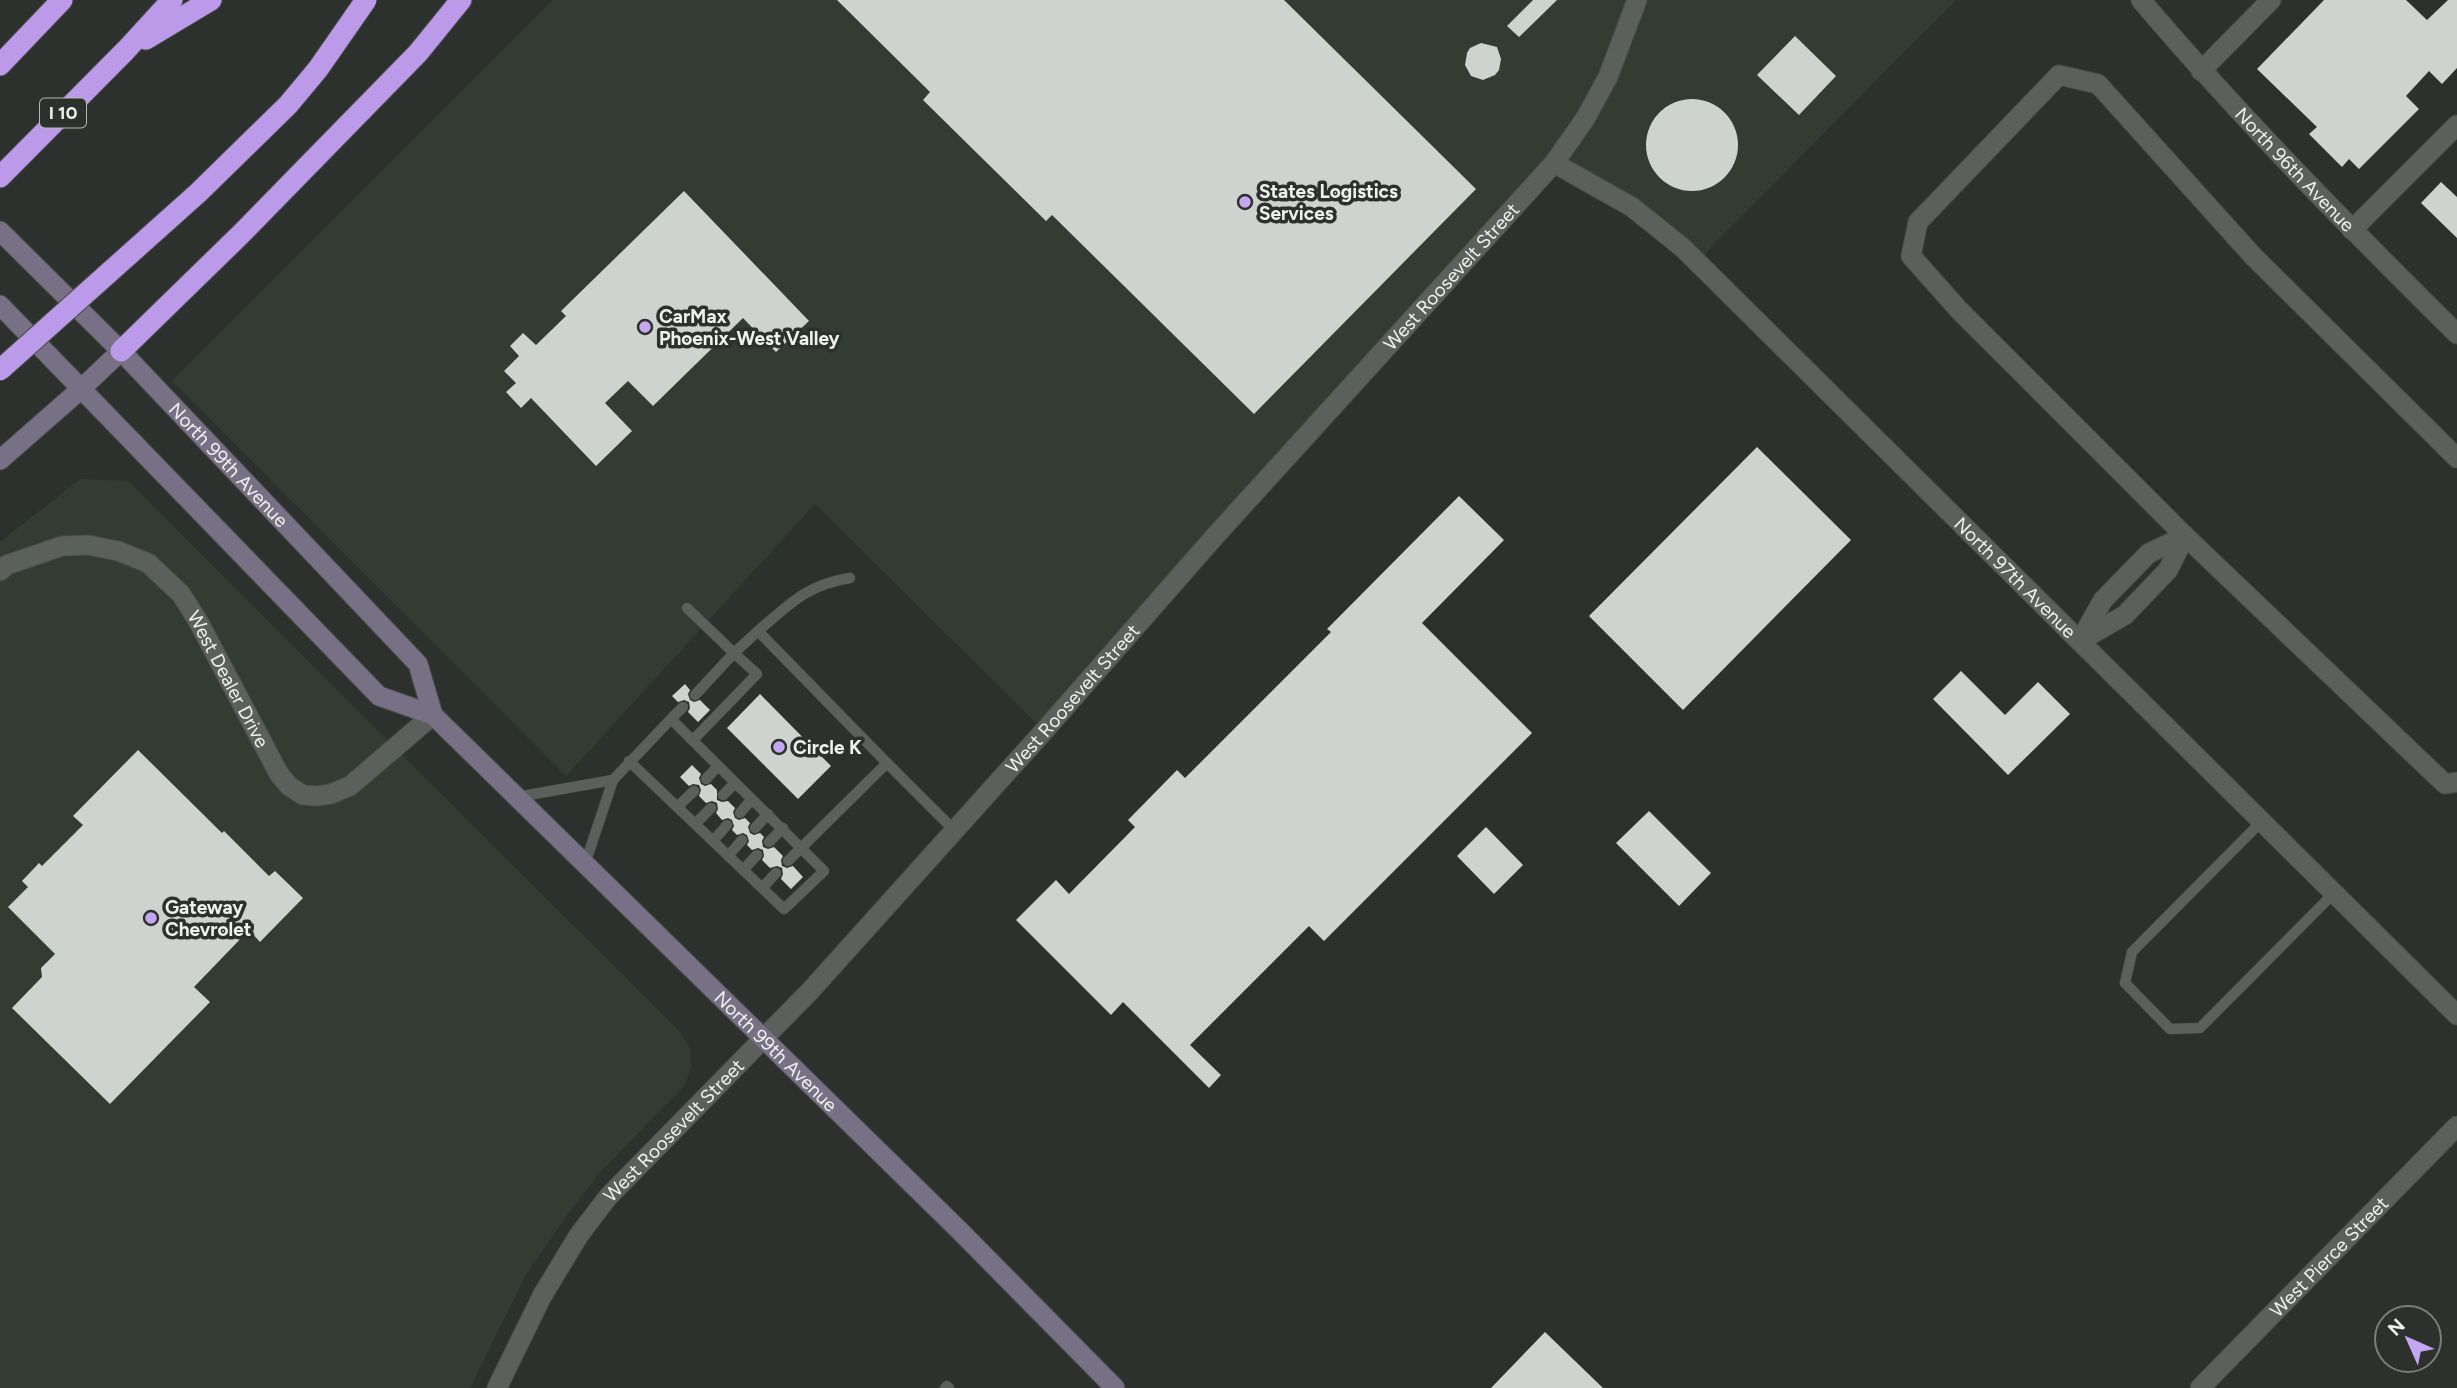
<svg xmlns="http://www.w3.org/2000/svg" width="2457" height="1388" font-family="Figtree,sans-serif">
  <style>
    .built { fill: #333b33 }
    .building { fill: #cfd3cf }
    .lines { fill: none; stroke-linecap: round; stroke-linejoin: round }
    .service-casing { stroke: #4a4d4a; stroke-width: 11 }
    .minor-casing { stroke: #4a4d4a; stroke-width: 21 }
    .tertiary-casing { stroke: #4a4d4a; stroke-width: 21 }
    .secondary-casing { stroke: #4a4d4a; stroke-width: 21 }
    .motorway-casing { stroke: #4a4d4a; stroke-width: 23 }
    .service { stroke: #5c605c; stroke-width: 10 }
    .minor { stroke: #5c605c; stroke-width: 19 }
    .tertiary { stroke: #5c605c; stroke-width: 19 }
    .secondary { stroke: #787186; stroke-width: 19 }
    .motorway { stroke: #bb9ae9; stroke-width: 21 }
    .motorway-bridge-casing { stroke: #4a4d4a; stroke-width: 23; stroke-linecap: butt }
    .motorway-bridge { stroke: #bb9ae9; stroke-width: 21 }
    .poi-dot { fill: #c5a6f0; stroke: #2d312d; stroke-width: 2.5 }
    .labels { text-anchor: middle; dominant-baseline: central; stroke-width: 7; stroke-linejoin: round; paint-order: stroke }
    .shield { fill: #2d312d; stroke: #b5b7b5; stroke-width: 2 }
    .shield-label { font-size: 18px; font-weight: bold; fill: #eff1ef }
    .street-label { font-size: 19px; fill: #eff1ef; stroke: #2d312d }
    .poi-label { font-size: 19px; font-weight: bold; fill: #eff1ef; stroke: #2d312d; text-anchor: start }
  </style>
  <rect width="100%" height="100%" fill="#2d312d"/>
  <path class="built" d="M553,0H1956L1708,250L1699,263L1554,163L1044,731L815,504L566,776L172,381Z
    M80,479L128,481L680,1032L690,1049L691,1067L685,1085L602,1170L568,1214L526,1275L470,1388H0V542Z"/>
  <path class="building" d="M837,0H1284L1476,189L1254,414L1052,215L1046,221L923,100L930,92Z
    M1533,0H1557L1519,37L1507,26Z
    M2324,0H2406L2427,20L2448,0H2457V68L2442,84L2429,71L2406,96L2419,109L2359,169L2349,159L2342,167L2309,134L2317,127L2257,69Z
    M1795,36L1836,76L1799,115L1757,75Z
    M1481,43L1497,47L1501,59L1499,70L1495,75L1483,80L1471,76L1465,65L1467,53L1470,48Z
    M1646 145a46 46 0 1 1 92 0a46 46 0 1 1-92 0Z
    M2441,182L2457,197V238L2421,203Z
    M684,191L809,321L776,352L743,318L653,406L628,381L605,403L632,431L596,466L531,398L521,408L506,392L516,383L504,371L519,356L510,346L523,333L536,345L566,316L561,311Z
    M1757,447L1851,540L1683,710L1589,616Z
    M1459,496L1504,540L1422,623L1532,733L1324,941L1309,926L1190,1045L1221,1075L1209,1088L1123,1002L1111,1015L1016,920L1056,880L1069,894L1135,827L1128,820L1177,770L1185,778L1331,632L1327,629Z
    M1961,671L2005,715L2038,682L2070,714L2008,775L1933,699Z
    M685,684L690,690L688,694L690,700L694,702L700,700L710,710L698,722L688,712L690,708L689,702L684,700L678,702L672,696Z
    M760,694L831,766L798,799L727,728Z
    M138,750L222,833L224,831L269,876L275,871L303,898L260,942L249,930L194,987L210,1002L110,1104L12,1008L42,977L41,968L55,954L8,907L28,887L22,881L39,863L42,866L83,825L73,816Z
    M692,765L701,774L699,778L701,784L705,786L711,784L717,790V800L722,802L728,801L735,808L733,812L735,818L739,820L745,818L750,823L748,827L750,833L754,835L760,833L764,837L762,841L763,847L768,849L774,847L783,856L781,860L782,866L787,868L793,866L803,877L791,889L781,879L783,874L782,868L777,866L770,868L762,860L764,856L763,850L758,848L752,850L747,845L749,841L747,835L743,833L737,835L732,830L734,826L732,820L728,818L722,820L716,813L718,809L717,803L712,801L706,803L699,796L701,790L699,785L693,784L689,786L680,777Z
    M1649,811L1711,873L1679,906L1616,843Z
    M1486,827L1523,865L1494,894L1457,856Z
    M1545,1332L1603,1388H1491Z"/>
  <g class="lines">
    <g class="service-casing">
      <path id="service" d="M687,608L734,653L758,631L887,763
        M758,631C790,604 806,585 850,578
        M671,719L683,707
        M693,740L757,674L734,653L695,695
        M629,761L784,909L824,871L801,848L788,861
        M706,779L718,766
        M723,795L735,783
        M517,797L613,780
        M677,807L694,791
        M740,813L752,799
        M2262,821L2132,952L2125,983L2170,1029L2200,1028L2334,893
        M695,824L711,808
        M755,828L768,814
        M713,841L727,825
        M769,842L783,828
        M728,856L742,840
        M585,864L613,780L671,719L801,848L887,763L955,831
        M743,870L757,855
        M762,888L776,873
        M945,1388L947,1386L949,1388"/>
    </g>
    <g class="minor-casing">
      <g id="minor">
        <path id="s1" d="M2141,0C2240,117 2348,226 2457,334"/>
        <path d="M2201,71L2271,0"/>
        <path id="s2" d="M1554,163L1632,207L1683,248L2457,1015"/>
        <path d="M2352,230L2457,125"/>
        <path d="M2457,458L2253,256L2098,84L2059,75L1918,222L1911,256L1959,310L2185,536L2445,784L2457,782"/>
        <path d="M2080,641L2103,600L2149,553L2185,536"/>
        <path d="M2080,641L2125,615L2168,570L2185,536"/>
        <path id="s3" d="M2200,1388L2457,1126"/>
      </g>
    </g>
    <g class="tertiary-casing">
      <g id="tertiary">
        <path id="s4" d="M0,571L7,565L62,546L88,545L118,551L148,563L181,594L198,621L279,774L289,786L303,795L317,796L331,794L350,786L433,715"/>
        <path id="s5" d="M497,1388L542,1296L579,1235L608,1197L811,990L1044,731L1216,535L1554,163L1585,119L1608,77L1637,0"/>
      </g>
    </g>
    <g class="secondary-casing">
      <g id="secondary">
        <path id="s6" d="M0,231L121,351L418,664L433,715"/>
        <path id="s7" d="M0,305L379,696L433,715L959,1230L1115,1388"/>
        <path d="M0,460L81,389L121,351"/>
      </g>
    </g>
    <g class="motorway-casing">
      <path id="motorway" d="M146,39L211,0
        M0,65L62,0
        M0,177L126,50L172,0
        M121,351L241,234L418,53L461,0"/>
    </g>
    <use href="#service" class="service"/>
    <use href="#minor" class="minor"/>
    <use href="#tertiary" class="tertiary"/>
    <use href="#secondary" class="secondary"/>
    <use href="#motorway" class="motorway"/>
    <g class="motorway-bridge-casing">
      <path id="motorway-bridge" d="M0,370L198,193L288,105L318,69L366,0"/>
    </g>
    <use href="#motorway-bridge" class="motorway-bridge"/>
  </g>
  <g class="poi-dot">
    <circle cx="1245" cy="202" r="7"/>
    <circle cx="645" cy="327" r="7"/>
    <circle cx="779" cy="747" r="7"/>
    <circle cx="151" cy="918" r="7"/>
  </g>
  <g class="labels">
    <rect class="shield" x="40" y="98.5" width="46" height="29" rx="5"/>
    <g class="shield-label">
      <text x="63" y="113">I 10</text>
    </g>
    <g class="street-label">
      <text stroke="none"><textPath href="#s1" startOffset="229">North 96th Avenue</textPath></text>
      <text stroke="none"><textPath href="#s5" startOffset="1470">West Roosevelt Street</textPath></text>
      <text stroke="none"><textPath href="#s6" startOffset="327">North 99th Avenue</textPath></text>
      <text stroke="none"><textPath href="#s2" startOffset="623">North 97th Avenue</textPath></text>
      <text stroke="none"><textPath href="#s4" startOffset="299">West Dealer Drive</textPath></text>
      <text stroke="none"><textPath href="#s5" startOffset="903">West Roosevelt Street</textPath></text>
      <text stroke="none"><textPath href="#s7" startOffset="1082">North 99th Avenue</textPath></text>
      <text stroke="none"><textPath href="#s5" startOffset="315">West Roosevelt Street</textPath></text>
      <text stroke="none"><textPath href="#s3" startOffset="184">West Pierce Street</textPath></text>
    </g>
    <g class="poi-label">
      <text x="1259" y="191">States Logistics<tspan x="1259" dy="22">Services</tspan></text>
      <text x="659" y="316">CarMax<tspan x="659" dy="22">Phoenix-West Valley</tspan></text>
      <text x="793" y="747">Circle K</text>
      <text x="165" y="907">Gateway<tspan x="165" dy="22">Chevrolet</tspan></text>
    </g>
  </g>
  <g transform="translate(2408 1339) rotate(315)"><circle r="33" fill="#2d312d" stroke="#7b7e7b" stroke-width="2"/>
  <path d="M0-5L12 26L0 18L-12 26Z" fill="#c5a6f0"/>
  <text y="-10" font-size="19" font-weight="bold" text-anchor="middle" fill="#eff1ef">N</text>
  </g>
</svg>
